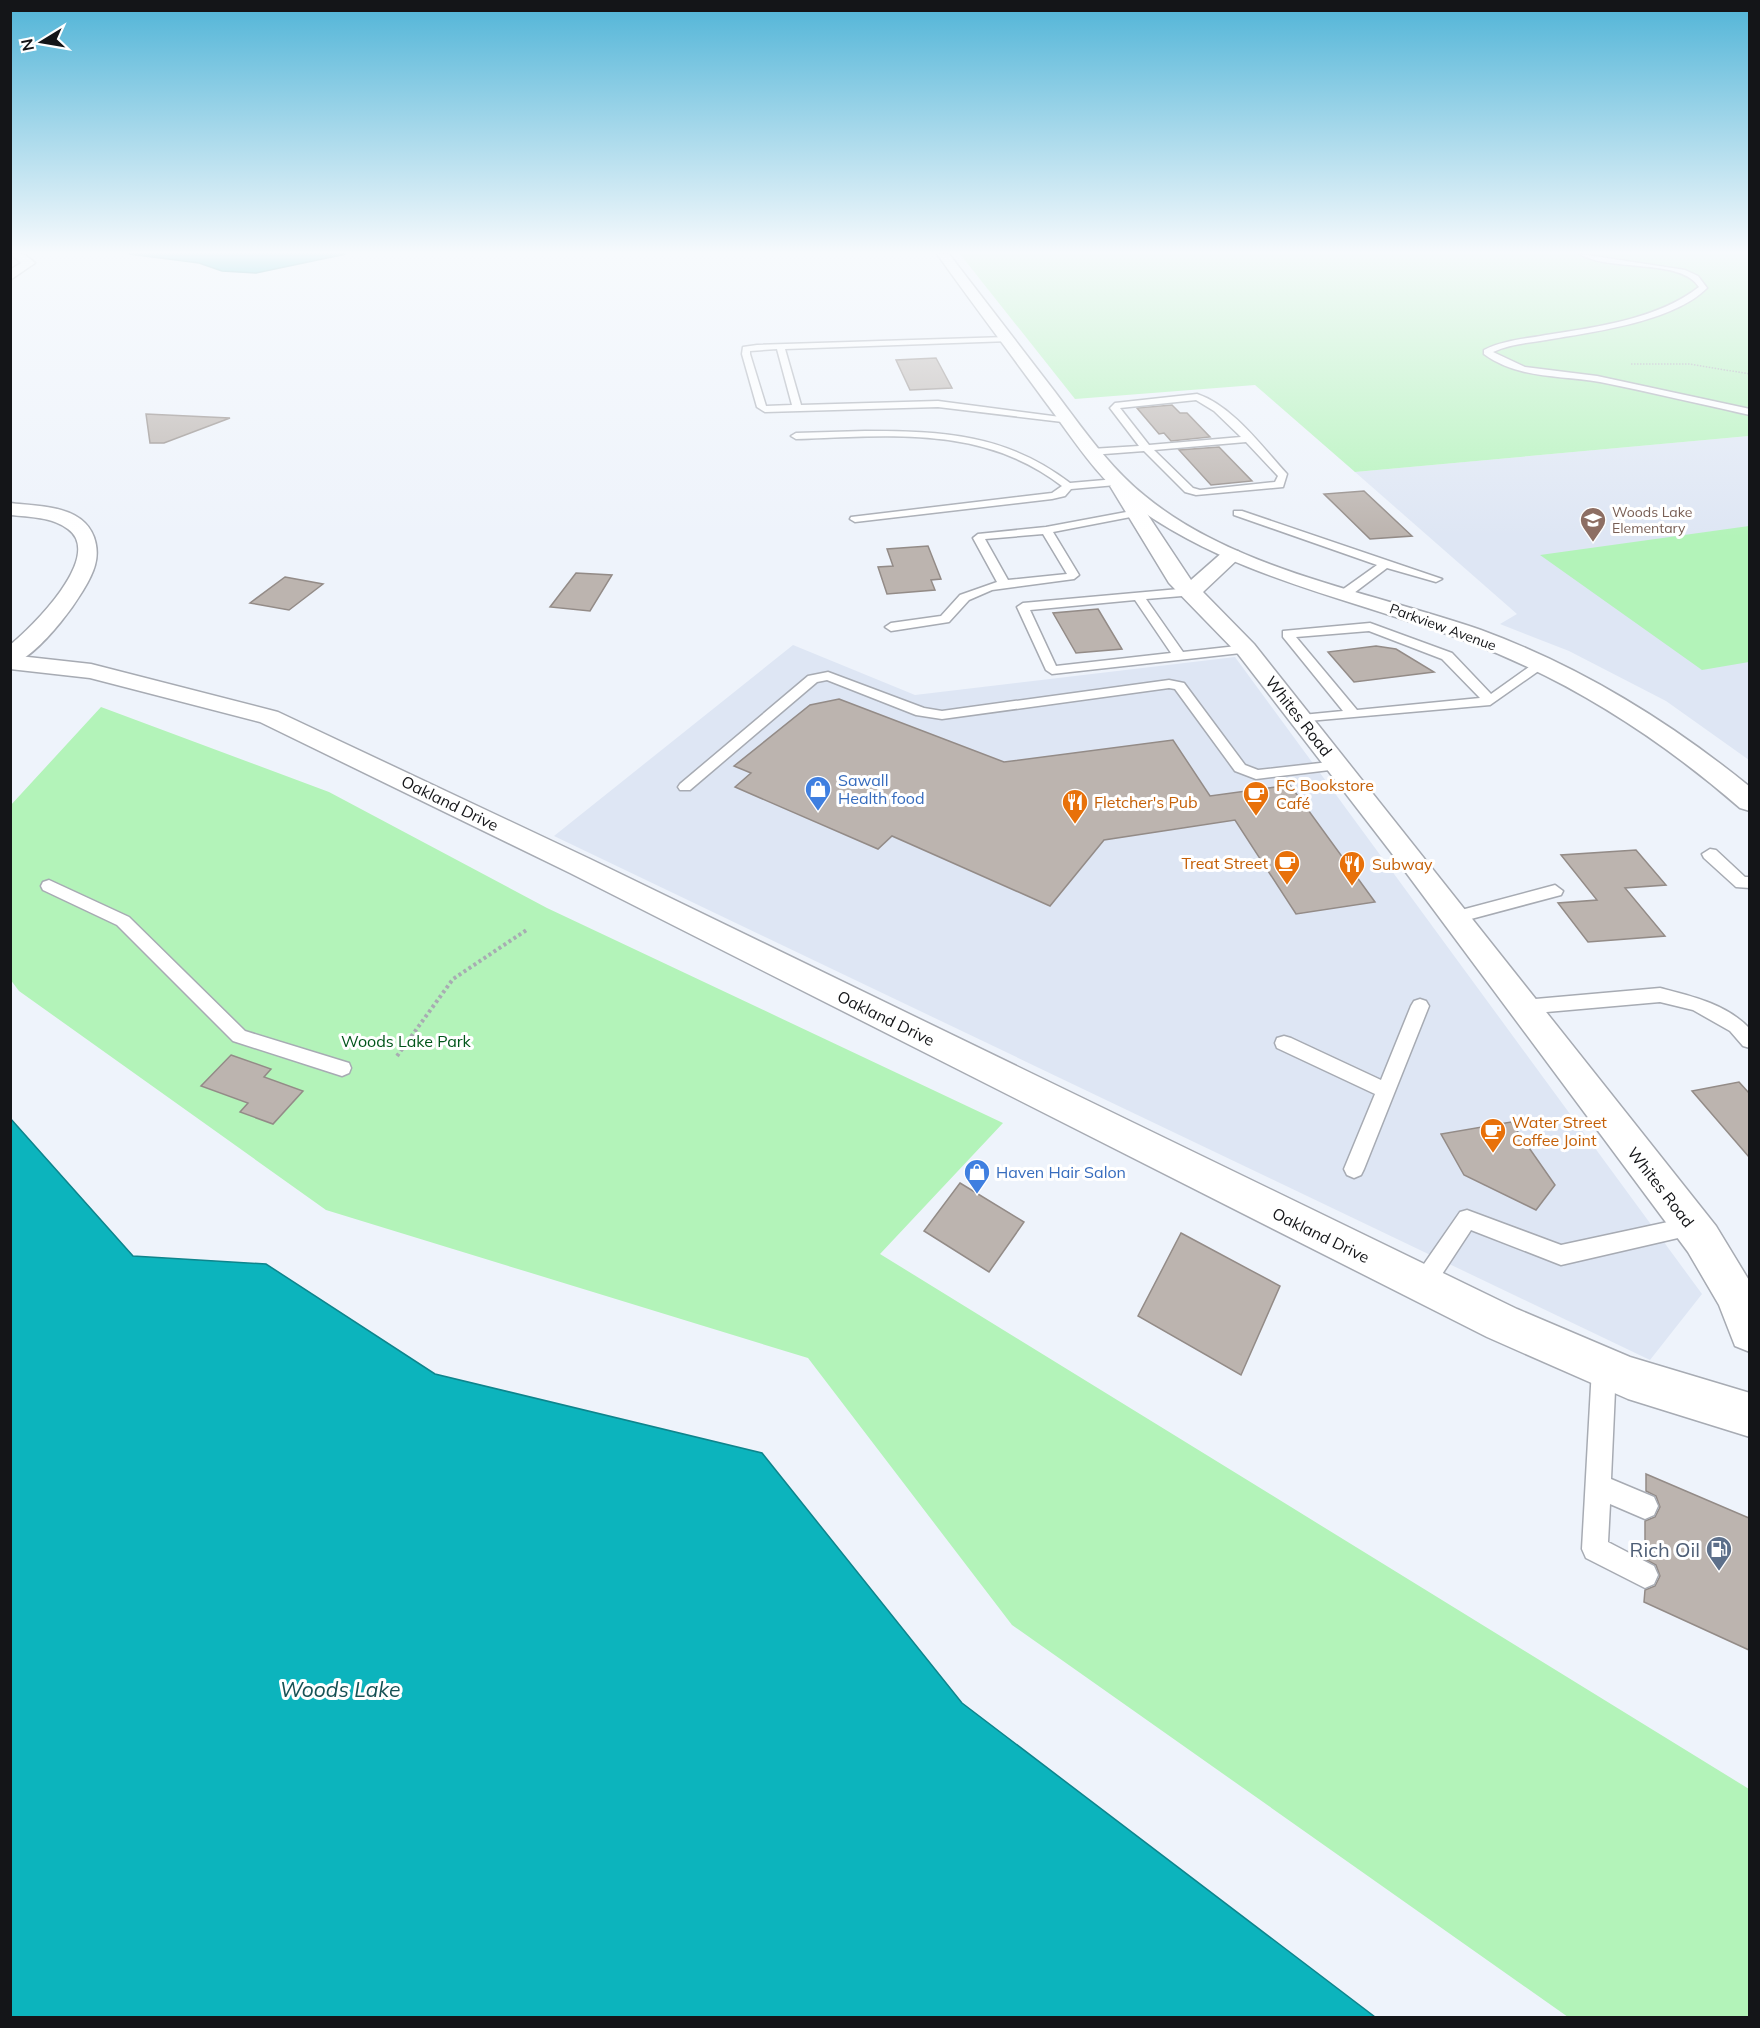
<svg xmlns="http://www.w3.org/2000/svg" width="1760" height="2028" font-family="Mulish,sans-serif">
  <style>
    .built { fill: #dee6f4 }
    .green { fill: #b3f3b9 }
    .water { fill: #0cb4bd; stroke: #0e848c; stroke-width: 1.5 }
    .building { fill: #bcb4af; stroke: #938b87; stroke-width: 1.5 }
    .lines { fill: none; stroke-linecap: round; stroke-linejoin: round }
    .service-casing { stroke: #a7abb3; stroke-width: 3 }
    .minor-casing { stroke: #a7abb3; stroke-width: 3 }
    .tertiary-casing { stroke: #a7abb3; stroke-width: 3 }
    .secondary-casing { stroke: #a7abb3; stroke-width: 3 }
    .path-far1 { stroke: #a8acb2; stroke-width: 1.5; stroke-dasharray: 1.5 1.5; stroke-linecap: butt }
    .path { stroke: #a8acb2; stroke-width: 4; stroke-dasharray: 3 3; stroke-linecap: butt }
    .service { fill: #fff; fill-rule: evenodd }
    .minor { fill: #fff; fill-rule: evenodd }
    .tertiary { fill: #fff; fill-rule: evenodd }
    .secondary { fill: #fff; fill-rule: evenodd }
    .labels { text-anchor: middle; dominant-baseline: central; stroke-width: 6; stroke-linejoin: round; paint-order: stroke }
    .far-education-label { font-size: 14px; fill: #785e54; stroke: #fff; text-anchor: start }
    .far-street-label { font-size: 14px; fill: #141518; stroke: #fff }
    .street-label { font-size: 16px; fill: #141518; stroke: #fff }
    .shop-label { font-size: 16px; fill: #366cbe; stroke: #fff; text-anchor: start }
    .food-label { font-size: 16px; fill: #c56008; stroke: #fff; text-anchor: start }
    .park-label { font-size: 16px; fill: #00551a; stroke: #fff }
    .near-service-label { font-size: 20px; fill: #4e5e75; stroke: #fff; text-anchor: end }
    .near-water-label { font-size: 21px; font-style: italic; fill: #175255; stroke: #fff }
  </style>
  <rect width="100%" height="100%" fill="#eef3fb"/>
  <path class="built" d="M1749,436V760L1666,701L1569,651L1500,624L1517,614L1355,472Z
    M793,645L915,695L1235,657L1702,1294L1650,1360L554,836Z"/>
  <path class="green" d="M960,254H1749V436L1355,472L1255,385L1075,399Z
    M1749,526V662L1702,670L1540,555Z
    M101,707L329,792L547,908L1003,1123L880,1254L1749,1789V2017H1568L1012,1625L808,1358L326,1210L19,991L10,979V806Z"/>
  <path class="water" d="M129,254H346L256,273L222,271L199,263Z
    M10,1118L133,1256L266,1264L435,1374L762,1453L962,1703L1375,2017H11Z"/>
  <path class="building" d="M936,358L952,388L910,390L896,360Z
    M1172,405L1180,413H1187L1210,437L1171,441L1164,433L1159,434L1137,408Z
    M146,414L230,418L164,443H150Z
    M1219,447L1252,481L1211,485L1179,450Z
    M1364,491L1412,536L1370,539L1324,494Z
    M928,546L941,579L931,580L935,590L887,594L878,567L893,566L887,549Z
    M576,573L612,575L590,611L550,607Z
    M285,577L323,584L289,610L250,603Z
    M1098,609L1122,649L1076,653L1053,613Z
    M1376,646L1396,649L1434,672L1354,682L1328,652Z
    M839,699L1004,762L1173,740L1210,796L1290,785L1375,902L1296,914L1235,820L1104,840L1050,906L892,836L878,849L735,787L751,773L734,766L810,705Z
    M1636,850L1666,885L1625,888L1665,936L1588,942L1558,903L1597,900L1561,855Z
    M231,1055L271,1069L264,1077L303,1091L273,1124L240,1112L248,1103L201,1086Z
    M1739,1082L1749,1093V1157L1692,1091Z
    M1511,1122L1555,1185L1536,1210L1464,1175L1441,1134Z
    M960,1183L1024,1222L989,1272L924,1231Z
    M1181,1233L1280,1286L1241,1375L1138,1316Z
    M1646,1474L1749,1518V1650L1644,1602L1645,1590L1655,1586L1660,1576L1656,1565L1645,1559V1521L1655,1517L1660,1507L1656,1496L1646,1491Z"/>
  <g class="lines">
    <g class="service-casing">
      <path id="service" d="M1580,254L1685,270L1698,276L1707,288C1673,322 1593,332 1546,340C1528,343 1510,344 1493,352L1525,367L1597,376L1750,409V415C1700,404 1650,392 1600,382C1560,375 1518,379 1484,354V350C1504,340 1525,339 1546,335C1597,327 1658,319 1699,287C1682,258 1608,272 1580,254Z
        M1007,337L1010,341L785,349L801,405L938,401L1068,418L1073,421L1071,423L938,407L765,412L757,407L742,354L743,347L757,345ZM777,349L792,405L766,406L750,354V351Z
        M1197,394C1233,406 1262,447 1287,474L1283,487L1196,495L1185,492L1144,451L1091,455L1086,452L1091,449L1139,446L1110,408L1115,403ZM1196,400L1214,411L1241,437L1149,445L1120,408ZM1246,442L1278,476L1275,482L1200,490L1193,488L1154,450Z
        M865,431C943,431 1006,434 1070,483L1116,479L1121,482L1116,485L1071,489L1065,496L1052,499L855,522L850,519L851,517L1052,493L1062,486C983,425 890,436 796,439L791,436L796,433Z
        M1137,510L1141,511V515L1053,532L1079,575L1074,579L992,590L969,600L949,622L891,631L885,627L891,623L941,616L960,595L997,582L973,538L978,534L1046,527ZM1043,534L1067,574L1008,580L985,539Z
        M1234,511H1242L1442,579L1436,582L1387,568L1350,596H1342V590L1377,565L1234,515Z
        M1190,588L1196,592L1194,595L1146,599L1183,652L1246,645L1250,646V652L1052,674L1046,670L1017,607L1023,603ZM1135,600L1171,653L1056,666L1030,610Z
        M1370,623L1452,653L1491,694L1536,662L1541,661L1547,665L1490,705L1297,722V716L1302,715L1343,711L1283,637V631ZM1369,631L1442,659L1480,698L1357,710L1296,637Z
        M828,672L924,708L942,711L1169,680L1184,683L1245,765L1258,770L1338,761L1345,765L1338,769L1256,779L1235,771L1175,689L1169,688L942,719L916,715L827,680L817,682L690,790H680L678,787L680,784L808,676Z
        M1710,849L1716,850L1745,877H1750V888L1736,887L1704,858L1702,854Z
        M49,880L129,917L245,1031L349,1063L351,1068L349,1073L342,1076L233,1041L117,925L43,890L41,886L43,882Z
        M1555,885L1563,891L1561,895L1456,923L1448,917L1450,913Z
        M1660,988C1691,996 1727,1004 1750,1029V1048L1743,1046L1730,1031L1693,1010L1660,1002L1524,1014L1518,1012L1515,1007L1518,1002L1524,1000Z
        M1420,999L1426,1001L1429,1006L1364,1169L1361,1175L1354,1178L1347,1175L1344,1169L1375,1094L1277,1048L1275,1043L1277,1038L1284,1036L1291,1038L1381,1080L1411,1006L1414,1001Z
        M1467,1210L1561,1245L1691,1217L1698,1219L1702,1226L1698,1233L1691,1235L1561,1265L1471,1230L1431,1291L1423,1294L1415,1291L1412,1284L1415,1277L1460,1212Z
        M1604,1357L1612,1360L1616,1368L1611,1479L1654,1497L1658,1506L1654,1515L1645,1519L1610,1504L1608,1542L1654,1566L1658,1575L1654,1584L1645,1588L1586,1558L1582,1549L1592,1368L1596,1360Z"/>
    </g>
    <g class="minor-casing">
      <path id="minor" d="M11,254H24L35,263L10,280V270L21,263Z
        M1119,480L1126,482L1191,580L1224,551H1238L1241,555L1238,559L1203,592L1254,644L1716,1226L1750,1282V1352L1735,1346L1719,1305L1688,1252L1390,851L1238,654L1169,583L1110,486Z
        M10,503C34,506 67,505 85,523C96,534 99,551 95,565C88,592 38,658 10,665V645C31,628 105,556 68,529C52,517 30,517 10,515Z"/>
    </g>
    <g class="tertiary-casing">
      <path id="tertiary" d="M937,254H949C984,300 1020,346 1055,392C1083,429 1109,467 1145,496C1236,571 1372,592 1481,630C1579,666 1669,721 1750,787V811L1740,808C1658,737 1568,679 1466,641C1354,599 1235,578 1136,507C1098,480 1072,437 1044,400C1009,352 972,303 937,254Z"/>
    </g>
    <g class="secondary-casing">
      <path id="secondary" d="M10,655L91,664L278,712L590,859L1517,1309L1630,1357L1750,1393V1437L1628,1399L1487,1337L570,873L260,722L90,678L10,669Z"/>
    </g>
    <path class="path-far1" d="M1631,364H1689L1750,374"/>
    <path class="path" d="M397,1056L453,979L528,929"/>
    <use href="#service" class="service"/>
    <use href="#minor" class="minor"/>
    <use href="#tertiary" class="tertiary"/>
    <use href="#secondary" class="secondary"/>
  </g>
  <linearGradient id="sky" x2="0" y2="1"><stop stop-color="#50b4d7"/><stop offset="0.47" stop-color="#f7fafd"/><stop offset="1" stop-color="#f7fafd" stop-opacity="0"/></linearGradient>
  <rect width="1760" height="537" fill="url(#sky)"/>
  <defs>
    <g id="school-pin" transform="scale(1.35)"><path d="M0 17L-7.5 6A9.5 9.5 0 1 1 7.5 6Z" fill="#8d6e63" stroke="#fff"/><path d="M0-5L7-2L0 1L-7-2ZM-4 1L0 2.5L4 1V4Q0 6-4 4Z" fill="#fff"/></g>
    <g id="shop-pin" transform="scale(1.35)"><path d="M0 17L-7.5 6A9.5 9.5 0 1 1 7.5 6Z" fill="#3f7fe0" stroke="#fff"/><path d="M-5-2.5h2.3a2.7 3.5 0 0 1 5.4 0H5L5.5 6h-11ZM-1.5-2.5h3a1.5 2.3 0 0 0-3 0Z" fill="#fff"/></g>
    <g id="cafe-pin" transform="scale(1.35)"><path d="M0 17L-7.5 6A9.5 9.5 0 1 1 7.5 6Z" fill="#e8710a" stroke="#fff"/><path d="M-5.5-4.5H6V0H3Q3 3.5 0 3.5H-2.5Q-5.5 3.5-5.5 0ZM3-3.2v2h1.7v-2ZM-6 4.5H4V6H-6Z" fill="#fff"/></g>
    <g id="restaurant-pin" transform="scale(1.35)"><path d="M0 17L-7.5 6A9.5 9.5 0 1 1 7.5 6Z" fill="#e8710a" stroke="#fff"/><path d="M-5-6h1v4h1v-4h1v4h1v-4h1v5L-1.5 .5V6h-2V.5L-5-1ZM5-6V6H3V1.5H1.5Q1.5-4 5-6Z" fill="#fff"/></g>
    <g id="fuel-pin" transform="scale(1.35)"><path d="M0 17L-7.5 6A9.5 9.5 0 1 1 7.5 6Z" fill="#5c6f8a" stroke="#fff"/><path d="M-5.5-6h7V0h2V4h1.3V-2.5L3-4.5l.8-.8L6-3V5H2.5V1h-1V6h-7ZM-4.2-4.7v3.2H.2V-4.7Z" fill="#fff"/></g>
  </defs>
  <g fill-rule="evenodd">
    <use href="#school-pin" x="1593" y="520"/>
    <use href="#shop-pin" x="818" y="789"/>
    <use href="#cafe-pin" x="1256" y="794"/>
    <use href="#restaurant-pin" x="1075" y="802"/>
    <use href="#cafe-pin" x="1287" y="863"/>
    <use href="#restaurant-pin" x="1352" y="864"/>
    <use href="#cafe-pin" x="1493" y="1131"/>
    <use href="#shop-pin" x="977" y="1172"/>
    <use href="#fuel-pin" x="1719" y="1549"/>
  </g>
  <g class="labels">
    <g class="far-education-label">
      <text x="1612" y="512">Woods Lake<tspan x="1612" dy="16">Elementary</tspan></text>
    </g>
    <g class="far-street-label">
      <text transform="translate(1443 627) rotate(20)">Parkview Avenue</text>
    </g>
    <g class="street-label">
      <text transform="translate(1299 716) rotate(52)">Whites Road</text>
      <text transform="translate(450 803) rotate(26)">Oakland Drive</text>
      <text transform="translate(886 1018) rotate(26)">Oakland Drive</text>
      <text transform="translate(1661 1187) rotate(52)">Whites Road</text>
      <text transform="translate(1321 1235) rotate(26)">Oakland Drive</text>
    </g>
    <g class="shop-label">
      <text x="838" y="780">Sawall<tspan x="838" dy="18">Health food</tspan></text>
      <text x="996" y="1172">Haven Hair Salon</text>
    </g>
    <g class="food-label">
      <text x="1276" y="785">FC Bookstore<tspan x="1276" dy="18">Café</tspan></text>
      <text x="1094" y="802">Fletcher's Pub</text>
      <text x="1268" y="863" text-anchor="end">Treat Street</text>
      <text x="1372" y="864">Subway</text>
      <text x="1512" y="1122">Water Street<tspan x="1512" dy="18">Coffee Joint</tspan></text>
    </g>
    <g class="park-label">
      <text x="406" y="1041">Woods Lake Park</text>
    </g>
    <g class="near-service-label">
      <text x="1700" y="1549">Rich Oil</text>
    </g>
    <g class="near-water-label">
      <text x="340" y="1689">Woods Lake</text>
    </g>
  </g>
  <rect width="1760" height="2028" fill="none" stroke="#141518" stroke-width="24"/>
  <g transform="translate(42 42) rotate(259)" stroke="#ffffff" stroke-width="4.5" paint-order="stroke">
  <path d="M0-4.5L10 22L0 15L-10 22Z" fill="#141518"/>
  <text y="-9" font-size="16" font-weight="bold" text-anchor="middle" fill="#141518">N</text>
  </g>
</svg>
